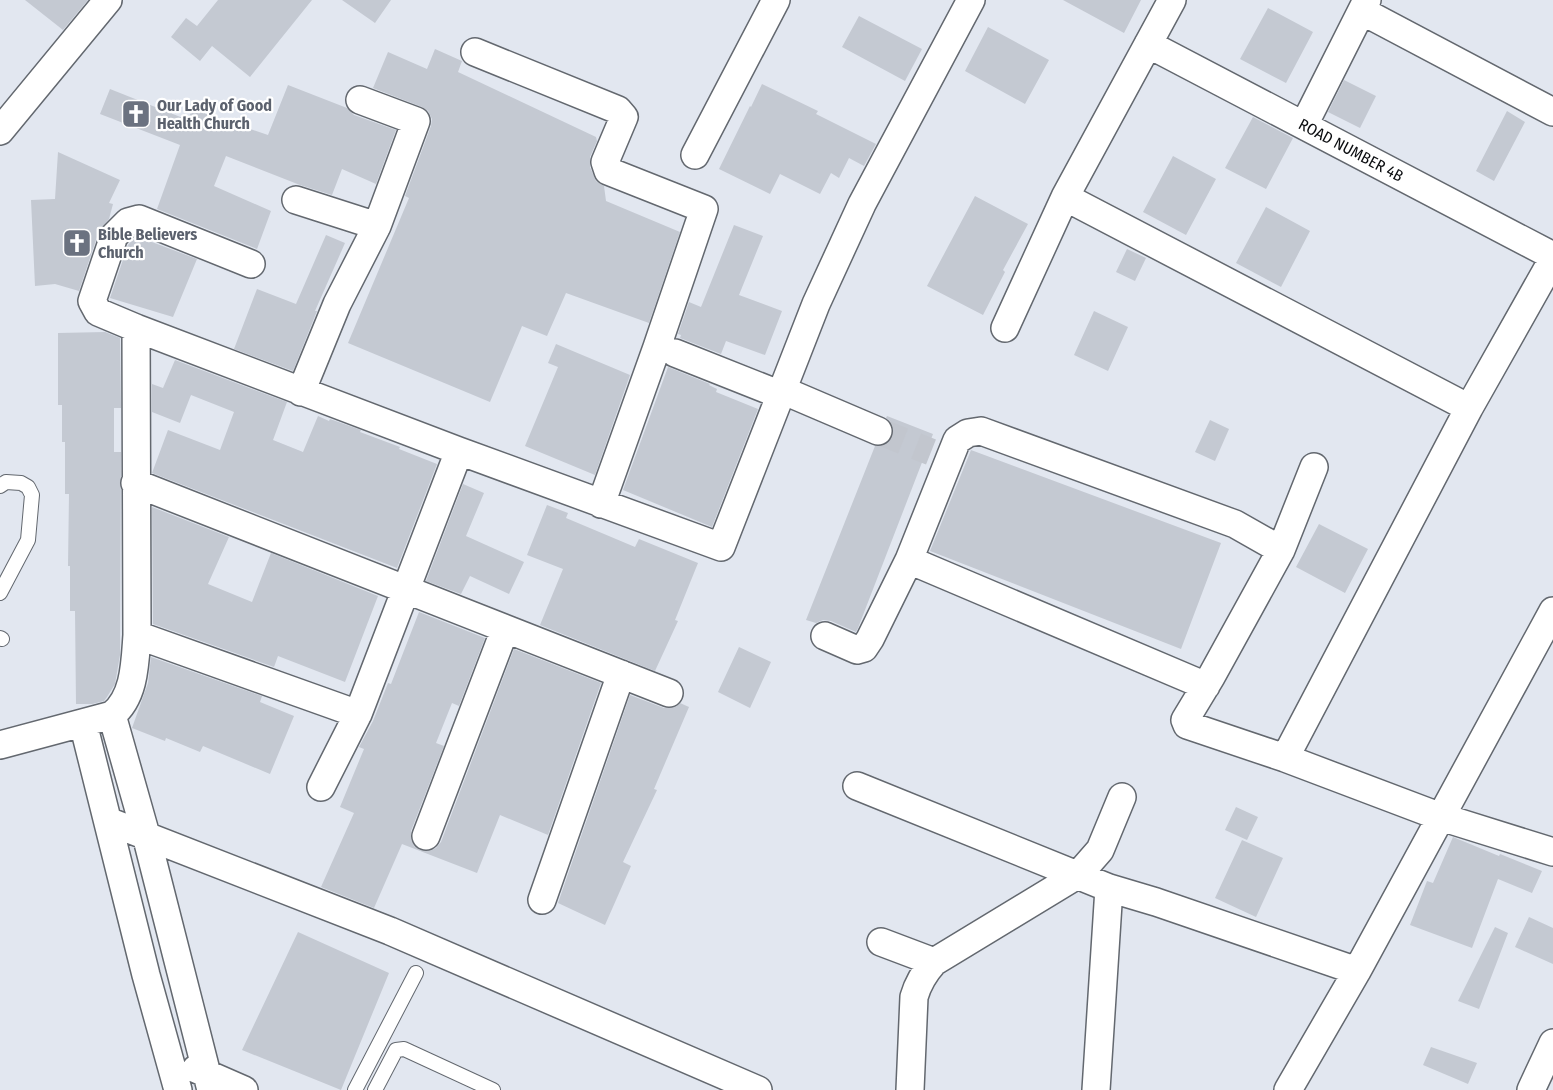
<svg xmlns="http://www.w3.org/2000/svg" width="1553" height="1090" font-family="'Fira Sans Condensed',sans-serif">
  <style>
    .building { fill: #c4c9d2 }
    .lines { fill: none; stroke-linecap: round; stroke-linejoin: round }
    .street-tunnel { stroke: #c2c6ce; stroke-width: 27; stroke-dasharray: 27 14; stroke-linecap: butt }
    .lane-casing { stroke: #63686f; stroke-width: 16 }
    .street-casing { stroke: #63686f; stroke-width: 30 }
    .lane { stroke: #fff; stroke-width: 14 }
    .street { stroke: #fff; stroke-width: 27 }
    .labels { text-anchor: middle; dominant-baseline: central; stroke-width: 4.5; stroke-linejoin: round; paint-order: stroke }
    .worship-label { font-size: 16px; font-weight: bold; fill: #5b616d; stroke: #fff; text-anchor: start }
    .street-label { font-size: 16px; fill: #0a0c0f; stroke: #fff }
  </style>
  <rect width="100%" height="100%" fill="#e2e7f0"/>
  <path class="building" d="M25,0H88L63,30Z
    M218,0H312L250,77L212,46L200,61L171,37L186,18L197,26Z
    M342,0H391L375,23Z
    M1063,0H1141L1124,33Z
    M1268,8L1313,32L1286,83L1240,59Z
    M859,16L922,49L905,81L842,47Z
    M988,27L1049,60L1025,104L965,71Z
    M435,49L462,61L458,72L596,137L597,141L590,157V167L596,181L604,186L606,201L680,232L649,323L566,293L547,336L522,326L490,402L348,343L409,198L405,196L431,126L432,119L428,111L422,107L373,88L388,52L427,69Z
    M1344,80L1376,96L1360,128L1328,112Z
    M762,84L818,111L816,114L876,144L864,166L849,158L839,178L831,173L820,194L780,174L770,194L719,169L750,106L751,107Z
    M288,85L347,108L354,115L396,130L376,184L342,169L332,195L300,185L226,156L214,186L271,211L257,249L157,209L180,145L100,114L110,89L188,120L192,109L268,135Z
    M1507,111L1525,122L1494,181L1476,171Z
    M1253,117L1293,138L1266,189L1225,168Z
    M58,152L120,180L109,203L113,204L109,219L99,231L79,291L55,284L35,286L31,200L55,199Z
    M1173,156L1216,179L1186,235L1143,212Z
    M975,196L1028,224L1003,270L1005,272L983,315L927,286Z
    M1266,207L1310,231L1281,287L1236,263Z
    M734,225L763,236L739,295L782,311L765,355L726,341L721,354L680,338L681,335L678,334L689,302L701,307Z
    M326,235L345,243L315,311H317L293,371L234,349L257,289L296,304Z
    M136,236L197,259L173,317L110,298L128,245Z
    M1127,249L1146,258L1135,281L1116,272Z
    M1094,311L1128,327L1108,371L1074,355Z
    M105,332L120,338L121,408H114V452H121L120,655L115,684L107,697L104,701L92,704H76L75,611H70V566H68L69,494H65V442H62V405H58V333Z
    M556,344L630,375L595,475L525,446L558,367L548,363Z
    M175,360L287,402L273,440L303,452L318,416L329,421L330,419L361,430L360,432L400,447L399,449L437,464L397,568L152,473L168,430L220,450L234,412L191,395L180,423L152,412V384L163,388Z
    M668,367L710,384L709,385L717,389L716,392L758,409L712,527L623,490Z
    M887,416L933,434L858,628L856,632L831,621L823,620L816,623L806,620L875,446L887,444L893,437V429L891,422L886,418Z
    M1210,420L1229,429L1215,461L1195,452Z
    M971,450L1221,543L1181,649L930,551Z
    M463,484L484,493L466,536L524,562L509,594L470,576L461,594L426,581Z
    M547,505L568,513L566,518L635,547L639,539L698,563L675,620L678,621L655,671L540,625L563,569L527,555Z
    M152,507L229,537L208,584L252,602L271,553L378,596L345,682L278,656L274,667L153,624Z
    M1319,524L1368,549L1345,593L1296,567Z
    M419,612L485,638L459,706L452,703L436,743L444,746L411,831V839L414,846L420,850L429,851L436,848L441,842L514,649L601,683L548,835L500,815L477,873L402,844L374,908L321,887L354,813L340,807L364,749L359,747L373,721L388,683L391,684Z
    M739,647L771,662L750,708L718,692Z
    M151,657L262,696L260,702L294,716L270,774L203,746L200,752L166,738L165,741L132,728L148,683Z
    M630,695L664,708H672L680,703L689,707L654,789L657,790L623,862L631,866L605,925L558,903Z
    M1236,807L1258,817L1247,840L1225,830Z
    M1453,837L1499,856L1500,854L1542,871L1532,893L1498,879L1472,948L1410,925L1427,881L1433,883Z
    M1242,840L1283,858L1256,917L1215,898Z
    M1529,917L1553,928V964L1515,947Z
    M1495,927L1508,933L1479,1009L1458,1001Z
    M298,932L389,973L341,1090L242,1050Z
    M1431,1047L1477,1063L1468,1084L1423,1065Z"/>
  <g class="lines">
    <path class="street-tunnel" d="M878,431L931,452"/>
    <g class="lane-casing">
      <path id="lane" d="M0,486L6,482L21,483L28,487L32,495L28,540L0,593
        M0,638L2,639
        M355,1090L416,973
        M375,1090L396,1050L404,1049L493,1090"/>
    </g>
    <g class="street-casing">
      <path id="street" d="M1362,11L1553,112
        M1148,44L1553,256
        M475,52L618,110L624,117L605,162L608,171L704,209L657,347L601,504
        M1304,125L1367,0
        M0,131L108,0
        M695,155L776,0
        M1065,197L1469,408
        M296,200L377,226
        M1553,259L1469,408L1285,758L1441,817L1553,852
        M136,328L98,312L92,301L114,236L128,222L139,219L251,264
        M1005,328L1065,197L1172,0
        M675,353L781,395
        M782,390L878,431
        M301,392L337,304L377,226L416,121L360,100
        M135,483L669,693
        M137,635L358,714
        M825,636L857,650L864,648L870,639L909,560
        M1206,686L909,560L957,440L968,433L981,431L1235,524L1281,550
        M112,715L146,835L211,1090
        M83,723L146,975L178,1090
        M0,745L112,715C135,697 135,662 137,635L136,328L459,451L721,547L816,304L862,204L971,0
        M1285,758L1187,725L1185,720L1211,677L1281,550L1314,467
        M857,786L1109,888L1156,902L1357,971
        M321,787L358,714L459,451
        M108,821L390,931L758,1090
        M426,836L505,629
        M542,900L621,674
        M881,942L934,962
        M196,1069L244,1090
        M910,1090L914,997C918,983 924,973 934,962L1079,874L1100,850L1122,797
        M1096,1090L1109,888
        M1288,1090L1357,971L1553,611
        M1531,1090L1553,1043"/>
    </g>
    <use href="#lane" class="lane"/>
    <use href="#street" class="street"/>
  </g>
  <defs>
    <g id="church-square" transform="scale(1.5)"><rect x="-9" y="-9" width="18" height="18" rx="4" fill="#6b7280" stroke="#fff"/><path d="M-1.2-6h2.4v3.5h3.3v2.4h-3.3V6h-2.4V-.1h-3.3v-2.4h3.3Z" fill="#fff"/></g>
  </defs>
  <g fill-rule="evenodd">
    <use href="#church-square" x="136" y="114"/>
    <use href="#church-square" x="77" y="243"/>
  </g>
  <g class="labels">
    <g class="worship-label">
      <text x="157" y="105">Our Lady of Good<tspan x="157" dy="18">Health Church</tspan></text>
      <text x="98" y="234">Bible Believers<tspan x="98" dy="18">Church</tspan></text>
    </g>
    <g class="street-label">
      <text transform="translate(1351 150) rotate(28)">ROAD NUMBER 4B</text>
    </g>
  </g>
</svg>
